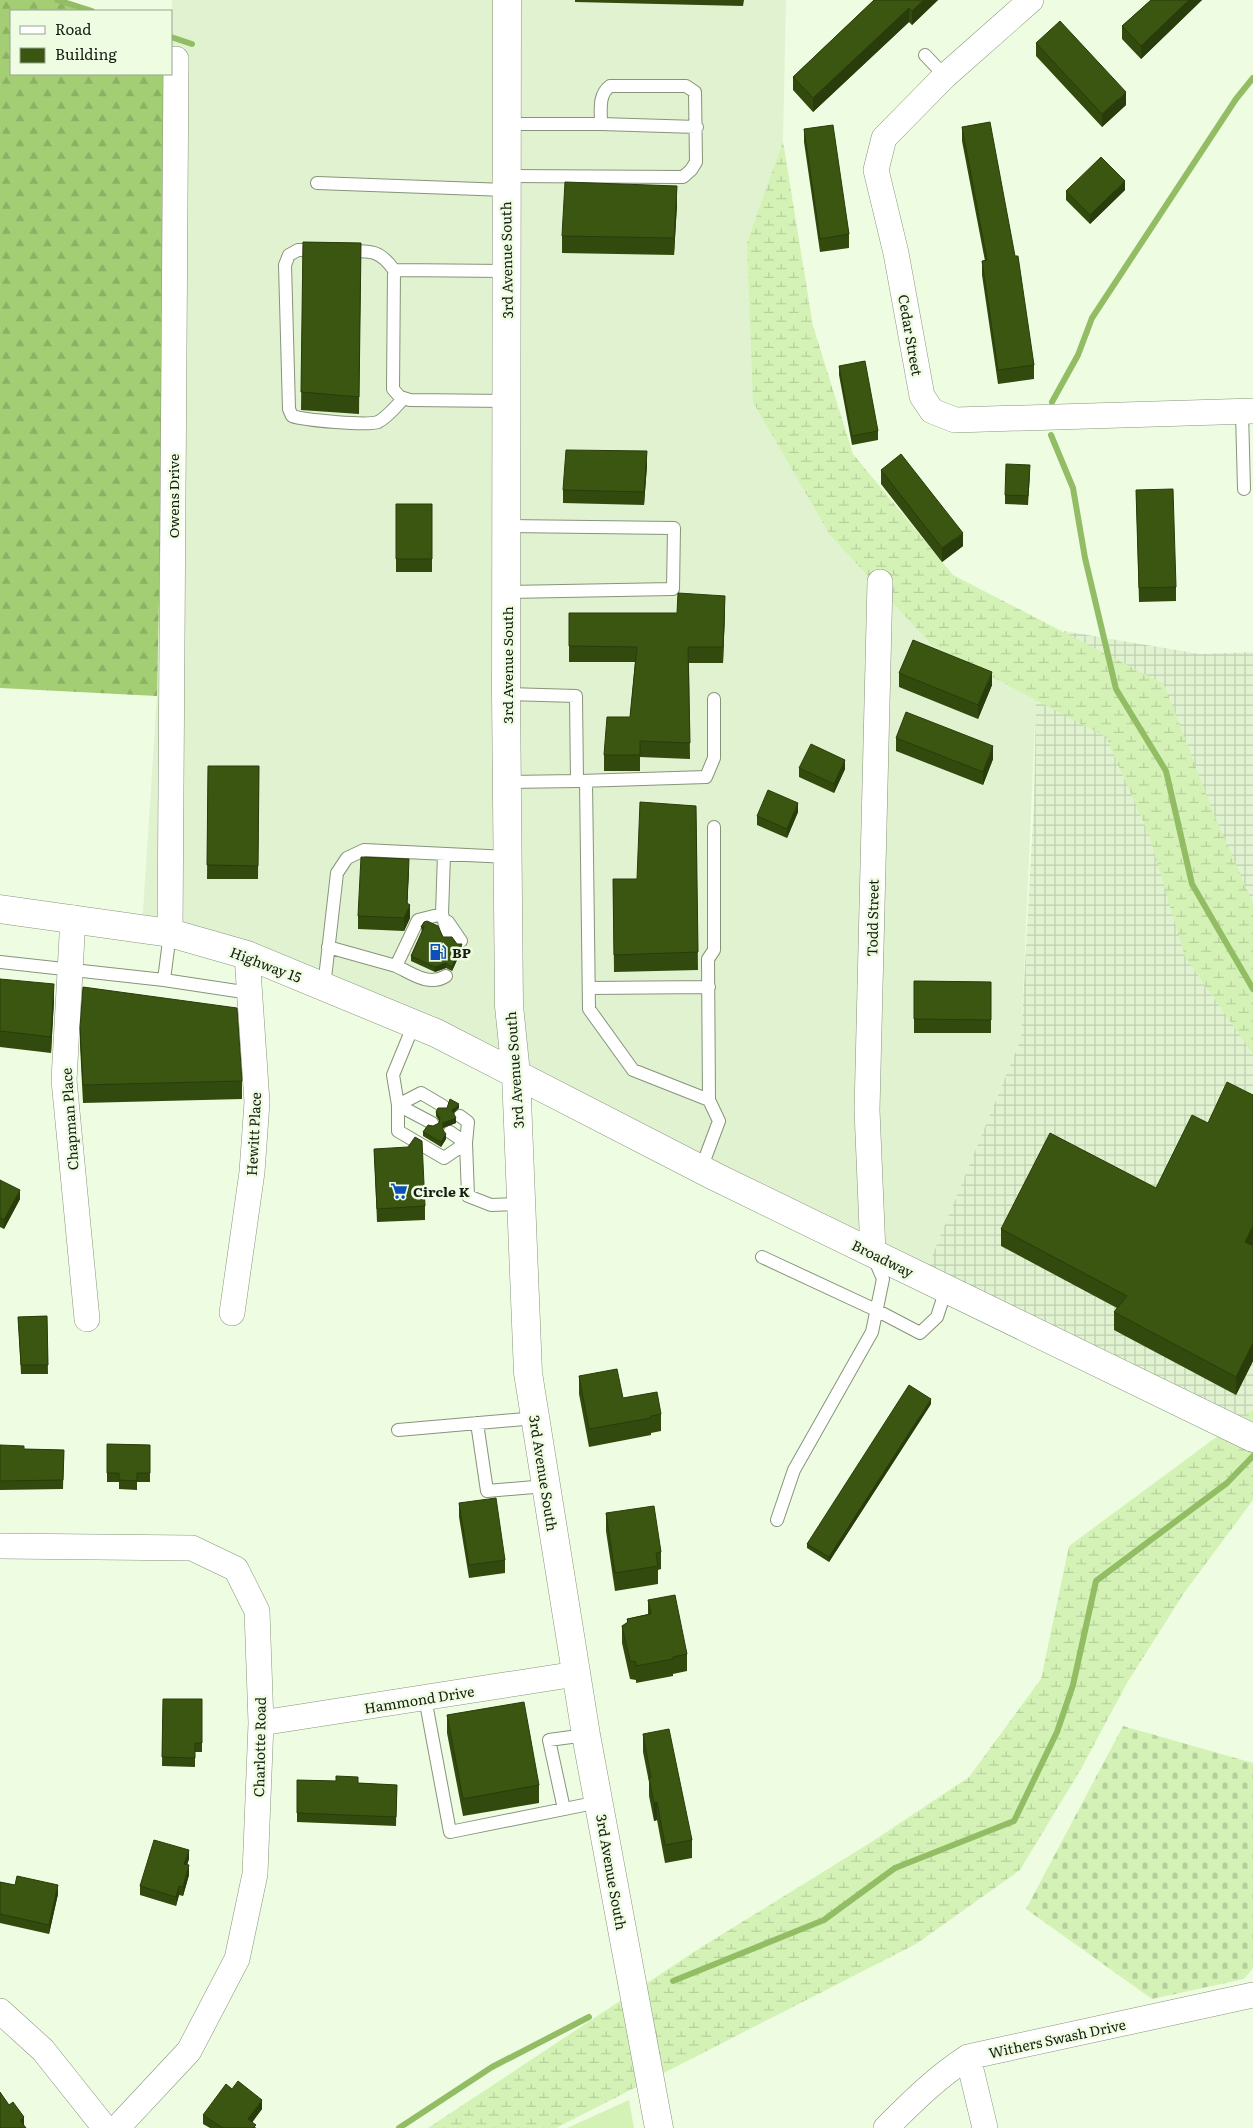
<svg xmlns="http://www.w3.org/2000/svg" width="1253" height="2128" font-family="Literata,serif">
  <style>
    .built { fill: #e0f2cf }
    .industrial { fill: url(#industrial-grid) }
    .green { fill: #d4f2b6 }
    .forest { fill: url(#forest-firs) }
    .wetland { fill: url(#wetland-marsh) }
    .cemetery { fill: url(#cemetery-stones) }
    .lines { fill: none; stroke-linecap: round; stroke-linejoin: round }
    .stream { stroke: #93bd64; stroke-width: 6 }
    .lane-casing { stroke: #87947b; stroke-width: 14 }
    .street-casing { stroke: #87947b; stroke-width: 26 }
    .secondary-casing { stroke: #87947b; stroke-width: 29 }
    .lane { stroke: #fff; stroke-width: 12 }
    .street { stroke: #fff; stroke-width: 25 }
    .secondary { stroke: #fff; stroke-width: 28 }
    .wall { fill: #324a0e }
    .shaded-wall { fill: #293c0b }
    .building { fill: #3a5610; stroke: #293c0b }
    .labels { text-anchor: middle; dominant-baseline: central; stroke-width: 5; stroke-linejoin: round; paint-order: stroke }
    .street-label { font-size: 14px; fill: #181d13; stroke: #eefde1 }
    .poi-label { font-size: 14px; font-weight: bold; fill: #181d13; stroke: #eefde1; text-anchor: start }
  </style>
  <defs>
    <pattern id="industrial-grid" width="8" height="8" patternUnits="userSpaceOnUse" patternTransform="scale(1.25)"><rect width="8" height="8" fill="#e0f2cf"/><path d="M0 4h8M4 0v8" fill="none" stroke="#bfcfb1"/></pattern>
    <pattern id="forest-firs" width="22" height="20" patternUnits="userSpaceOnUse" patternTransform="scale(1.25)"><rect width="22" height="20" fill="#a4ce74"/><path d="M5 1l3.5 6h-7zM16 11l3.5 6h-7z" fill="#8cb064"/></pattern>
    <pattern id="wetland-marsh" width="20" height="14" patternUnits="userSpaceOnUse" patternTransform="scale(1.25)"><rect width="20" height="14" fill="#d4f2b6"/><path d="M1 5h8M5 5V1M11 12h8M15 12V8" fill="none" stroke="#b5cf9c"/></pattern>
    <pattern id="cemetery-stones" width="16" height="16" patternUnits="userSpaceOnUse" patternTransform="scale(1.25)"><rect width="16" height="16" fill="#d4f2b6"/><path d="M2 7V4a2 2 0 0 1 4 0v3zM10 15v-3a2 2 0 0 1 4 0v3z" fill="#b5cf9c"/></pattern>
  </defs>
  <rect width="100%" height="100%" fill="#eefde1"/>
  <path class="built" d="M172,0H786L783,141L748,243L933,646L1036,700L1021,1039L923,1278L516,1074L142,927L157,696Z"/>
  <path class="industrial" d="M1064,631L1200,654L1253,652V1440L923,1278L1021,1039L1034,802L1036,700Z"/>
  <path class="green" d="M629,2100L634,2128H567Z"/>
  <path class="forest" d="M0,0H58L84,11H11V74H170L157,696L0,688Z"/>
  <path class="wetland" d="M783,141L813,326L853,454L953,575L1164,684L1215,817L1253,903V1054L1185,957L1149,835L1106,737L933,646L830,535L753,402L747,243Z
    M1253,1410V1500L1184,1593L1127,1683L1081,1769L1020,1870L916,1944L556,2128H428L700,1948L873,1841L969,1777L1041,1679L1069,1546Z"/>
  <path class="cemetery" d="M1123,1726L1253,1763V1968L1244,1979L1152,1999L1026,1909Z"/>
  <g class="lines">
    <path class="stream" d="M57,0L92,11
      M171,37L192,44
      M1052,402L1078,355L1092,318L1236,99L1253,78
      M1051,435L1073,488L1085,558L1116,689L1166,771L1192,884L1253,989
      M673,1981L824,1920L895,1868L1014,1821L1057,1732L1073,1685L1096,1581L1227,1483L1253,1456
      M399,2128L492,2067L589,2017"/>
    <g class="lane-casing">
      <path id="lane" d="M925,55L945,76
        M506,124H601C601,110 598,95 610,86H686L695,92L696,162L691,170L683,177L506,176
        M601,124L697,127
        M317,183L506,190
        M320,250H298L289,255L285,265L289,409L292,416C304,420 367,426 378,422C388,417 396,406 404,398
        M345,251C370,251 379,249 394,270
        M506,271L394,270L393,389L400,397L410,400L508,401
        M1242,412L1244,489
        M507,592L673,589L674,528L508,526
        M506,694L576,696L577,781L507,782
        M580,781L706,777L714,758V699
        M586,781L589,1009L633,1070L709,1100L708,959L714,950V827
        M444,854L442,914L448,935
        M448,922L461,941
        M328,947L396,966L418,920L442,914
        M0,962L164,980L170,933
        M396,966C411,973 429,987 446,976
        M164,980L250,993
        M324,987L337,873L347,858L364,850L508,857
        M589,988L709,987
        M414,1024L393,1075L398,1105V1131L444,1158L466,1143L468,1122L460,1116
        M432,1123L398,1105L421,1093L443,1106
        M450,1132L466,1143L468,1196L491,1205L521,1204
        M701,1169L719,1121L709,1100
        M762,1257L878,1311L920,1333L937,1317L946,1289
        M477,1423L487,1491L546,1486
        M398,1430L536,1418
        M777,1520L794,1470L872,1332L883,1279L874,1258
        M425,1698L450,1832L599,1802
        M564,1809L549,1740L586,1735"/>
    </g>
    <g class="street-casing">
      <path id="street" d="M1031,0L945,76L884,138L876,170L896,253L922,396L932,411L955,420L1253,411
        M73,918L64,1080L87,1319
        M170,933L176,59
        M873,1253L867,1110L880,582
        M232,1313L252,1172L257,1102L247,955
        M0,1546L192,1548L236,1569L257,1611L261,1723L255,1874L237,1959L189,2051L117,2128
        M261,1723L576,1674
        M0,2011L43,2050L105,2128
        M968,2057L985,2128
        M886,2128C912,2102 937,2077 968,2057L1253,1995"/>
    </g>
    <g class="secondary-casing">
      <path id="secondary" d="M507,0L506,694L509,1006L516,1074L528,1373L586,1735L659,2128
        M0,909L170,933L247,955L436,1033L716,1177L1253,1438"/>
    </g>
    <use href="#lane" class="lane"/>
    <use href="#street" class="street"/>
    <use href="#secondary" class="secondary"/>
  </g>
  <path class="wall" d="M575,0H744L743,6L575,2Z
    M874,0H938L912,25L909,22L813,112L793,90V77Z
    M1151,0H1202L1141,59L1122,39V26Z
    M1036,43L1126,105L1102,127L1036,56Z
    M962,127L1034,365V379L998,384L982,275V261H985L962,141Z
    M804,129L849,234V248L820,252L804,142Z
    M1125,190L1090,224L1066,200V191Z
    M677,204L674,255L562,253V236Z
    M303,242L361,243L359,414L301,410Z
    M839,366L878,431V440L852,445L839,375Z
    M647,465L644,505L563,503V490Z
    M881,470L963,546L942,562L881,484Z
    M1030,474L1028,505L1005,504V495Z
    M1136,490L1176,587V601L1139,602Z
    M396,504H432V572H396Z
    M725,611L723,663H689L690,759L640,757V771H604V755L630,717L635,662H569V646L677,613Z
    M899,673L992,685L978,719L899,687Z
    M896,738L993,759L983,785L896,751Z
    M208,766H259L258,879H207Z
    M799,768L845,769L834,793L799,777Z
    M696,806L698,970L614,972L613,879H637Z
    M798,812L787,838L757,825V816Z
    M409,872L407,904L410,918L404,931L358,929V916Z
    M424,922L443,937L462,949L452,971L446,968L435,972L411,961V956L422,932L421,927Z
    M0,979L54,1000L51,1053L0,1047Z
    M914,981L991,982V1033H914Z
    M80,1028L242,1081V1099L83,1103L80,1045Z
    M1253,1095V1244L1252,1246H1253V1361L1236,1395L1114,1330V1312L1117,1308L1001,1246V1229L1156,1188L1208,1123Z
    M459,1108L453,1113L456,1123L443,1128V1131L446,1139L441,1147L423,1136V1132L439,1123V1121L436,1116V1112Z
    M374,1149L425,1206V1220L377,1222Z
    M0,1180L20,1199L4,1229L0,1227Z
    M47,1316L48,1374H21L18,1317Z
    M579,1376L623,1398L661,1414V1431L651,1433V1435L589,1447L579,1394Z
    M931,1404L829,1562L807,1548V1544Z
    M107,1444L150,1445V1482H137V1490L119,1489V1482H107Z
    M0,1445L24,1449L64,1450L63,1489L0,1490Z
    M459,1503L505,1560V1573L469,1578L459,1517Z
    M606,1513L661,1552V1569L658,1570V1584L615,1591L606,1531Z
    M648,1600L687,1654V1671L673,1674V1676L636,1683V1680L630,1679L622,1643V1626L627,1623V1619L648,1614Z
    M163,1699H202V1752H195V1767L162,1766Z
    M447,1715L539,1785V1803L463,1816L447,1733Z
    M643,1734L692,1840V1858L665,1863L657,1820L654,1821L649,1796V1782L643,1752Z
    M297,1780L336,1781L358,1783L397,1785L396,1826L297,1822Z
    M189,1859L187,1865L189,1875L183,1896L179,1895L176,1906L140,1895V1886Z
    M0,1882L58,1894L49,1934L0,1923Z
    M262,2109L252,2122L256,2128H210L203,2124V2115Z"/>
  <path class="shaded-wall" d="M924,0H938L912,25V11Z
    M1189,0H1202L1141,59V46Z
    M909,8V22L813,112V98Z
    M1126,92V105L1102,127V114Z
    M1125,181V190L1090,224V215Z
    M677,186V204L674,255V238Z
    M647,451V465L644,505V492Z
    M963,533V546L942,562V548Z
    M725,596V611L723,663V647Z
    M992,672V685L978,719V705Z
    M993,746V759L983,785V772Z
    M845,760V769L834,793V784Z
    M798,803V812L787,838V829Z
    M409,859L407,911L410,905V918L404,931V918Z
    M462,944V949L452,971V967Z
    M446,963V968L435,972V967Z
    M54,984V1000L51,1053V1037Z
    M459,1104V1108L452,1115V1110Z
    M456,1118V1123L443,1128V1123Z
    M446,1134V1139L441,1147V1142Z
    M20,1190V1199L4,1229V1220Z
    M1253,1226V1244L1245,1260V1242Z
    M1253,1343V1361L1236,1395V1377Z
    M931,1399V1404L829,1562V1557Z
    M657,1802V1820L654,1821V1803Z
    M189,1850V1859L184,1873V1864Z
    M189,1865V1875L183,1896V1887Z
    M58,1885V1894L49,1934V1925Z
    M179,1886V1895L176,1906V1897Z
    M262,2100V2109L248,2128V2119Z
    M24,2117V2128L20,2120Z"/>
  <path class="building" d="M874,0H924L912,11L909,8L813,98L793,77Z
    M1151,0H1189L1141,46L1122,26Z
    M1060,21L1126,92L1102,114L1036,43Z
    M990,122L1015,256H1018L1034,365L998,370L982,261L987,260L962,127Z
    M833,125L849,234L820,239L804,129Z
    M1101,157L1125,181L1090,215L1066,191Z
    M565,182L677,186L674,238L562,236Z
    M303,242L361,243L359,397L301,392Z
    M865,361L878,431L852,436L839,366Z
    M566,450L647,451L644,492L563,490Z
    M901,454L963,533L942,548L881,470Z
    M1006,464L1030,465L1028,496L1005,495Z
    M1173,489L1176,587L1139,588L1136,490Z
    M396,504H432V559H396Z
    M678,593L725,596L723,647H688L690,743L640,741V755H604L607,717H630L637,647L569,646V613H677Z
    M913,640L992,672L978,705L899,673Z
    M906,712L993,746L983,772L896,738Z
    M811,744L845,760L834,784L799,768Z
    M208,766H259L258,866L207,865Z
    M768,790L798,803L787,829L757,816Z
    M640,802L696,806L698,952L614,955L613,879H637Z
    M361,857L409,859L407,903L410,905L404,918L358,916Z
    M427,921L438,926L443,937H452L457,944H462L452,967L446,963L435,967L411,956L424,927H421L424,922Z
    M0,979L54,984L51,1037L0,1031Z
    M914,981L991,982V1020L914,1019Z
    M83,987L237,1008L242,1081L83,1085L80,1028Z
    M1227,1082L1253,1095V1226L1245,1242L1253,1246V1343L1236,1377L1114,1312L1127,1296L1001,1229L1050,1133L1156,1188L1192,1115L1208,1123Z
    M450,1099L459,1104L452,1110L456,1118L443,1123V1130L446,1134L441,1142L423,1132L428,1125L433,1126L439,1123L440,1118L436,1112L438,1108H447Z
    M415,1137L422,1141L425,1206L377,1209L374,1149L408,1147Z
    M0,1180L20,1190L4,1220L0,1218Z
    M47,1316L48,1365H21L18,1317Z
    M617,1369L623,1398L657,1392L661,1414L651,1416V1418L589,1429L579,1376Z
    M909,1385L931,1399L829,1557L807,1544Z
    M107,1444L150,1445V1473H137V1481L119,1480V1473H107Z
    M0,1445L24,1446V1449L64,1450L63,1480L0,1481Z
    M496,1498L505,1560L469,1565L459,1503Z
    M654,1506L661,1552L656,1553L658,1566L615,1573L606,1513Z
    M675,1595L687,1654L673,1657V1659L636,1666V1662L630,1661L622,1626L628,1622L627,1619L651,1614L648,1600Z
    M163,1699H202V1743H195V1758L162,1757Z
    M524,1702L539,1785L463,1799L447,1715Z
    M669,1729L692,1840L665,1845L657,1802L654,1803L649,1778H651L643,1734Z
    M336,1776L358,1777V1783L397,1785L396,1817L297,1813V1780L336,1781Z
    M154,1840L189,1850L184,1864L189,1865L183,1887L179,1886L176,1897L140,1886Z
    M17,1876L58,1885L49,1925L0,1914V1882L15,1885Z
    M238,2081L262,2100L248,2119L256,2125L253,2128H223L203,2115L226,2084L232,2089Z
    M0,2092L9,2105L13,2102L24,2117L20,2120L26,2128H0Z"/>
  <defs>
    <g id="fuel-bare" transform="scale(1.35)"><path d="M-5.5-6h7V0h2V4h1.3V-2.5L3-4.5l.8-.8L6-3V5H2.5V1h-1V6h-7ZM-4.2-4.7v3.2H.2V-4.7Z" fill="#0f4fba" stroke="#eefde1" stroke-width="2.5" paint-order="stroke"/></g>
    <g id="supermarket-bare" transform="scale(1.35)"><path d="M-6-5.5h2.5l.6 2H6L4.5 2H-2.5L-4.4-4H-6ZM-1.5 3.2a1.3 1.3 0 1 0 .1 0ZM3 3.2a1.3 1.3 0 1 0 .1 0Z" fill="#0f4fba" stroke="#eefde1" stroke-width="2.5" paint-order="stroke"/></g>
  </defs>
  <g fill-rule="evenodd">
    <use href="#fuel-bare" x="438" y="952"/>
    <use href="#supermarket-bare" x="399" y="1191"/>
  </g>
  <g class="labels">
    <g class="street-label">
      <text transform="translate(506 260) rotate(-91)">3rd Avenue South</text>
      <text transform="translate(911 335) rotate(80)">Cedar Street</text>
      <text transform="translate(173 496) rotate(-90)">Owens Drive</text>
      <text transform="translate(507 665) rotate(-90)">3rd Avenue South</text>
      <text transform="translate(872 918) rotate(-89)">Todd Street</text>
      <text transform="translate(266 964) rotate(21)">Highway 15</text>
      <text transform="translate(514 1070) rotate(-94)">3rd Avenue South</text>
      <text transform="translate(69 1119) rotate(-94)">Chapman Place</text>
      <text transform="translate(253 1134) rotate(-87)">Hewitt Place</text>
      <text transform="translate(883 1258) rotate(26)">Broadway</text>
      <text transform="translate(544 1473) rotate(81)">3rd Avenue South</text>
      <text transform="translate(419 1699) rotate(-9)">Hammond Drive</text>
      <text transform="translate(259 1747) rotate(-89)">Charlotte Road</text>
      <text transform="translate(612 1872) rotate(80)">3rd Avenue South</text>
      <text transform="translate(1057 2038) rotate(-12)">Withers Swash Drive</text>
    </g>
    <g class="poi-label">
      <text x="452" y="952">BP</text>
      <text x="413" y="1191">Circle K</text>
    </g>
  </g>
  <rect x="10" y="10" width="162" height="65" fill="#eefde1" stroke="#98a38f"/>
  <rect x="20" y="26" width="25" height="8" fill="#ffffff" stroke="#98a38f"/>
  <text x="55" y="35" font-size="15" fill="#181d13">Road</text>
  <rect x="20" y="48" width="25" height="15" fill="#3a5610" stroke="#98a38f"/>
  <text x="55" y="60" font-size="15" fill="#181d13">Building</text>
</svg>
